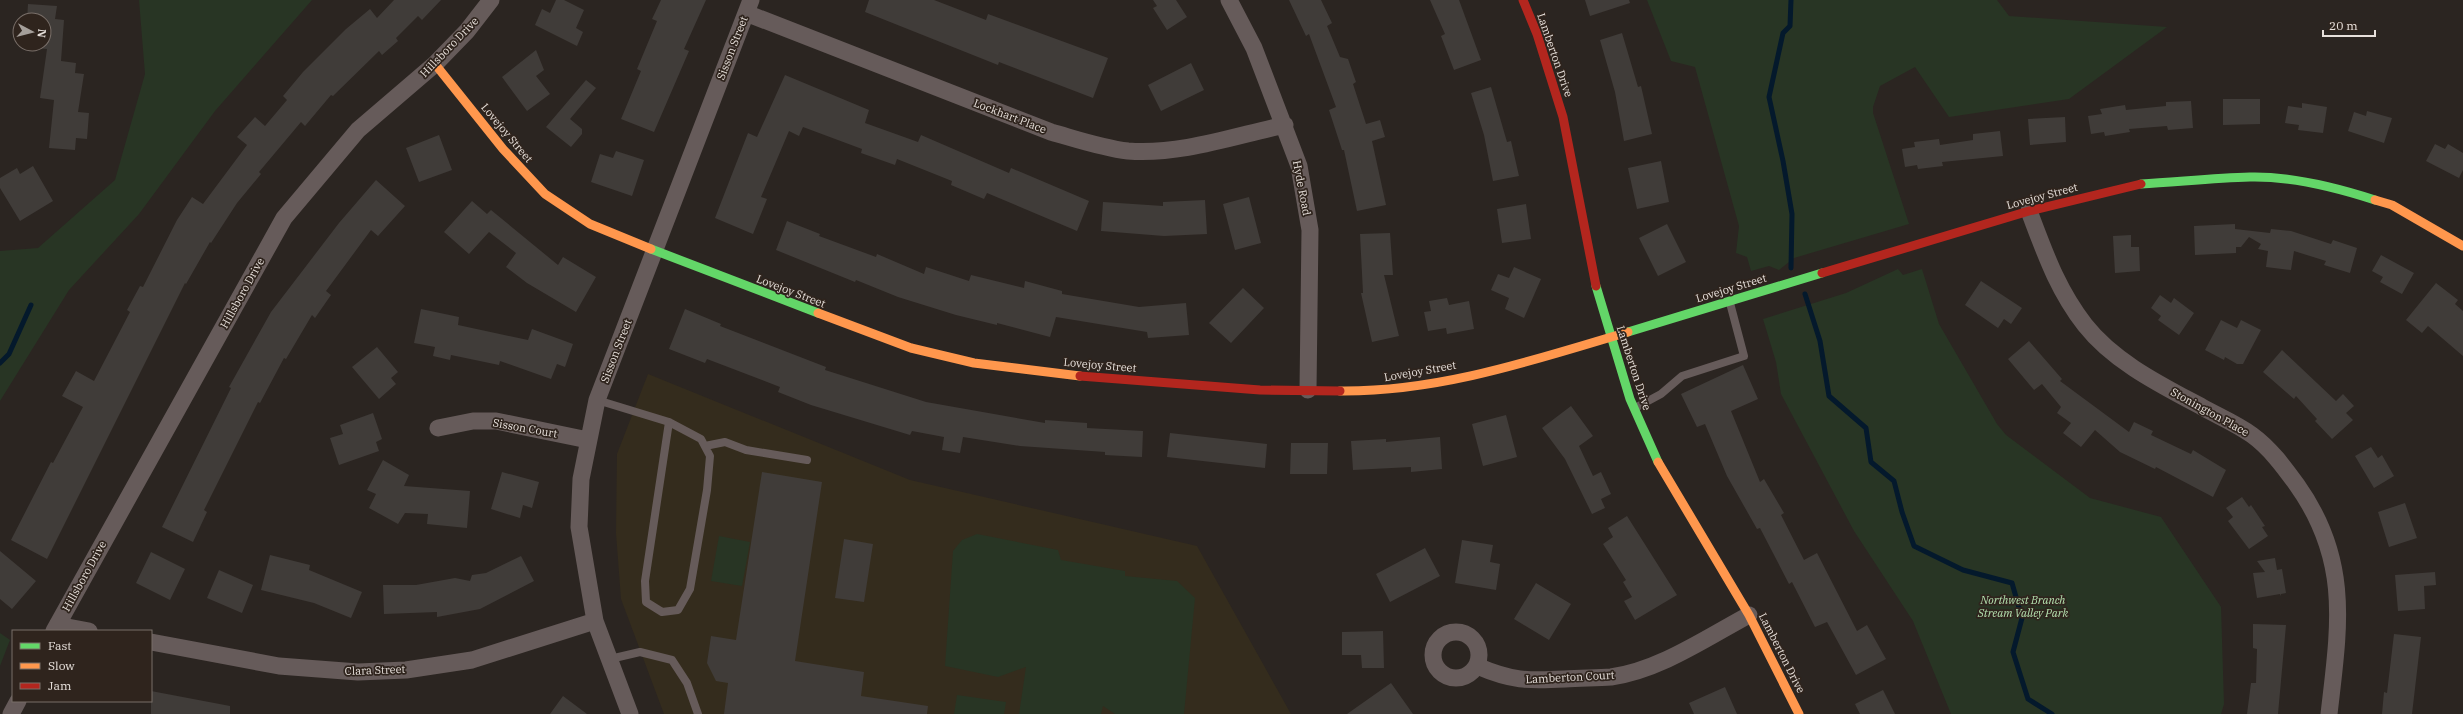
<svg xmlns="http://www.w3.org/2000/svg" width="2463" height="714" font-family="'IBM Plex Serif',serif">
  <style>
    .education { fill: #342c1d }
    .green { fill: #283524 }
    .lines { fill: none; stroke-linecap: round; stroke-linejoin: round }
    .stream { stroke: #04192c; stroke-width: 5 }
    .building { fill: #403c39 }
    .lane { stroke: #665b5a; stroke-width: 8 }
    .street { stroke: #665b5a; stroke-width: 17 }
    .fast { stroke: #63d668; stroke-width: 9 }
    .slow { stroke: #ff974d; stroke-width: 9 }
    .jam { stroke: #b3261e; stroke-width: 9 }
    .labels { text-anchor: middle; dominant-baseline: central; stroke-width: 3.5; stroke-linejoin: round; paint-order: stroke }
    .street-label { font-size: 11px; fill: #e7e0db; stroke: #2f241d }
    .park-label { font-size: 11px; font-style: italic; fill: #b5e2b0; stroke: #2f241d }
  </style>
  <rect width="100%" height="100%" fill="#2b2521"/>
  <path class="education" d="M648,374L910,480L1197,546L1291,714H664L621,599L616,533L617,454Z"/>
  <path class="green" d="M139,0H312L215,111L139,214L69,290L0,401V251L38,248L115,180L145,74Z
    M1647,0H1997L2009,16L2167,27L2069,99L1949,117L1915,67L1880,86L1873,107V113L1909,224L1794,258L1779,270L1769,266L1751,271L1747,257L1736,253L1739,226L1695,67L1671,61Z
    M1898,269L1903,275L1922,269L1939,324L1997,424L2006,435L2090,498L2161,517L2221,607L2224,704L2221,714H1951L1913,621L1854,531L1781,394L1776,362L1763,319L1846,293Z
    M977,534L1058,550L1061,560L1125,571V576L1177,581L1195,598L1184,714H1115L1103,706L1101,714H1019L1026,667L998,677L945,666L953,551L962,540Z
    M719,536L750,542L742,586L711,581Z
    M0,633L10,640L0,666Z
    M957,695L1006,702L1004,714H954Z"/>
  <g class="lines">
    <path class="stream" d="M1791,0L1790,26L1783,33L1769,97L1783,161L1792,214L1791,268
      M1805,294L1820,341L1829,396L1866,428L1871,462L1894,481L1902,512L1914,546L1963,570L2012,583L2022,618L2013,652L2028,699L2052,714
      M0,363L9,354L31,305"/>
  </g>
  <path class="building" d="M394,0H441L422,20L418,16L396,38L398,41L382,55L379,51L333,96L331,95L305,126L301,122L259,172L261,174L237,203L211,243L210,242L186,284L185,283L47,559L11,540L51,462L53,463L83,407L62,396L76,371L94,381L130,312L127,310L140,286L143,287L177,220L192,197L203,204L247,145L237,137L255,117L265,126L287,100L283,96L303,72L346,29L370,9L377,18Z
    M556,0H564L584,10L576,28L583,32L577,46L535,25L542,9L550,13Z
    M661,0H706L684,49L689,51L654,132L621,119L641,71L637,69L657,21L652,19Z
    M869,0H934L986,20L988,14L1108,58L1093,98L999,62L998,65L865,12Z
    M1153,0H1176L1187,17L1167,30L1153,8L1157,6Z
    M1289,0H1321L1332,23L1327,26L1340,57L1348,59L1356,82L1353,84L1366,124L1380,120L1385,137L1372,141L1386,205L1357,211L1344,150H1342L1329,110L1336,107L1309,34L1306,36Z
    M1430,0H1459L1481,60L1454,70L1441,36L1445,34Z
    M1585,0H1629L1630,3L1590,16Z
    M28,4L57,6L55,19L64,20L61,61L76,63L75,73L84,74L78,112L89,113L87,139L76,138L75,150L49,148L54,100L40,98L47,49L24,47V44H44V20H27Z
    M1622,33L1638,87L1641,86L1652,134L1624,141L1615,92L1600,40Z
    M536,50L544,70L536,76L550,94L527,111L502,77Z
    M1191,63L1204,90L1161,111L1148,85Z
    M785,75L869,110L865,123L918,142L921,135L1009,173L1011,168L1089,201L1077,231L987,193L984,199L951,185L952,181L897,159L895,165L861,153L862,149L803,127L799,136L789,131L761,197L767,199L753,234L715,218L748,133L757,137Z
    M586,80L596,88L570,119L582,129V134L571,147L546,127Z
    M1491,87L1507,142L1511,141L1519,176L1493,181L1484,135L1471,93Z
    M2223,99H2260V124L2223,125Z
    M2191,101L2193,128L2168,130L2167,126L2129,129L2130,132L2105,136L2104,132L2091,134L2088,116L2102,114L2100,109L2125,105L2126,110L2166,106V102Z
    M2302,103L2327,107L2323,133L2298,130L2299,125L2285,123L2288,106L2302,108Z
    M2367,111L2392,118L2384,143L2348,131L2354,112L2366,116Z
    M2065,117L2066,142L2030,145L2028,119Z
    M2000,131L2003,156L1942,162L1943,166L1918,169L1917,165L1905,167L1902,149L1915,147L1914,142L1939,139L1940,145L1973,140V134Z
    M439,135L452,170L419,182L406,148Z
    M2435,144L2445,149L2448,144L2463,153V170L2459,178L2426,161Z
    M616,151L644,160L632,196L591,182L600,154L613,158Z
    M1661,161L1669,202L1637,209L1628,168Z
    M33,166L53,201L20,221L0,188V178L17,168L20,174Z
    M376,180L405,206L378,236L371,230L326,291L331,295L315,318L312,315L286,359L284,358L260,403L258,402L204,510L207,512L193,542L162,527L231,388L229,387L271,312L339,223Z
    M1249,197L1261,243L1235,250L1223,204Z
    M1205,200L1207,234L1164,236L1101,231L1103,202L1163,206V202Z
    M472,201L487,214L491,210L558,265L563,257L596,277L576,312L527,283L506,267L516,253L489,232L469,254L444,232Z
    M1526,204L1531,239L1502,243L1497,209Z
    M787,221L820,234L819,236L876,257L877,254L924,274L926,267L969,281L971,275L1024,288L1025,281L1062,291V294L1139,307L1186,303L1189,335L1148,338L1147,332L1056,317L1050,337L997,323V325L956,315L898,297L856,280L855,282L776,250Z
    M1667,224L1686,262L1658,276L1639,238Z
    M2235,224V229L2270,233L2271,229L2291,231L2331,244L2333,240L2357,248L2350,273L2324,265L2326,261L2294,251L2291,270L2266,267L2268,251L2258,249L2261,244L2249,237L2241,247H2236V253L2195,255L2194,226Z
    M1390,233L1393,275H1384L1399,336L1372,342L1361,293H1363L1360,234Z
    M2131,235V247H2139L2140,271L2115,273L2113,236Z
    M2381,255L2414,273L2402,294L2380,282L2383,277L2372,271Z
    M1514,267L1541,279L1524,318L1505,309L1509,298L1491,290L1498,274L1509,278Z
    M1981,281L2022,308L2011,324L2004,319L1998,328L1965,305Z
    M2436,283L2458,300L2455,304L2463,311V356L2428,326L2422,333L2406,320Z
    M1243,288L1264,308L1231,343L1209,323Z
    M2160,295L2171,303L2174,298L2194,313L2179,335L2158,320L2161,316L2151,308Z
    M1447,298L1449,305L1469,301L1474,329L1447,334L1446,328L1428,331L1424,312L1431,311L1429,301Z
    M421,309L459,317L458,325L528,340L532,329L573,344L565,367L557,364L551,379L500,361L499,365L451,355L450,360L433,356L435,347L414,343Z
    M685,309L721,324L720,326L826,367L825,370L926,402L1045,423V420L1087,423V428L1143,431L1142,457L1105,455V452L1020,446L963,437L960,453L942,450L944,437L912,431L910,435L811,405L778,392L780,387L707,359L705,363L669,349Z
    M2221,320L2237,328L2241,320L2261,330L2243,364H2237L2225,357L2224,360L2205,350Z
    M2029,341L2062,379L2060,381L2129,432L2134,422L2153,431L2151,435L2191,454L2193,450L2226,470L2213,497L2156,467L2155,469L2120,452L2095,430L2081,447L2063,433L2071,423L2057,413L2061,407L2042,384L2034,390L2008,359Z
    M377,347L398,372L391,378L396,384L379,399L352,367Z
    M2282,350L2336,401L2343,394L2354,406L2346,413L2353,420L2332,439L2315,421L2317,419L2296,396L2294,399L2263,372Z
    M1743,365L1758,399L1731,411L1760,482L1764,479L1784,513L1781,515L1804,560L1817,553L1857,631L1867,625L1886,659L1856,675L1827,622L1815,627L1792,582L1789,584L1760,528L1757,529L1727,476L1705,424L1697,427L1681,394Z
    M1571,406L1593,436L1579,446L1593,476L1601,472L1611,494L1601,499L1605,508L1592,514L1565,459L1542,428Z
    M373,413L382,439L376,442L379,451L339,465L330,438L343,434L340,425Z
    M1506,415L1517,457L1483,466L1472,424Z
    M1170,433L1267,444L1265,468L1167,457Z
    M1440,437L1442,469L1411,472V467L1353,470L1351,441L1386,439V442Z
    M1291,443H1328L1327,474H1290Z
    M2371,447L2378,458L2382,455L2394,476L2374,488L2355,456Z
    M383,460L409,475L404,486L470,491L467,528L427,524L428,514L405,513L398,524L369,508L376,494L367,490Z
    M502,472L539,482L532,508L523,505L520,518L491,509Z
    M762,472L822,482L795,661L864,672L861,696L928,706L927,714H724L728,683L716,681L707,663L711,636L736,640Z
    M2242,497L2249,507L2251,505L2265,526L2262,527L2268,536L2249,549L2228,521L2233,517L2226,508Z
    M2405,503L2417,538L2389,547L2378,512Z
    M1627,516L1677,595L1635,620L1624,601L1632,597L1623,582L1626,580L1603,544L1613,537L1608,528Z
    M844,539L873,544L864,602L835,598Z
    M1462,540L1493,545L1490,562L1500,564L1496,590L1455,583Z
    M1425,548L1440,576L1390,602L1376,574Z
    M0,551L36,581L12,609L0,599Z
    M151,552L185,569L170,600L136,583Z
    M270,555L310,565L309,570L362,592L351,618L314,603L261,590Z
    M521,556L534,581L480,609L437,617V612L384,614L383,585H416L455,578L470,581L472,575L486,573Z
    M2275,558L2277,570L2282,569L2286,593L2281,594V596L2280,594L2257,598L2253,573L2265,572L2257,561Z
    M219,570L253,585L242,613L207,598Z
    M2435,572L2436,585L2424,586L2425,609L2398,611L2395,575Z
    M1536,583L1571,604L1549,640L1514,619Z
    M2253,624L2286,625L2278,714H2247L2251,683H2256L2257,649L2253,648Z
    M1383,631L1384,668H1362L1361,655H1342V632Z
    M2394,634L2421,637L2412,714H2382L2384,692L2387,693Z
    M1391,683L1413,714H1347Z
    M1725,687L1737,714H1694L1689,703Z
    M1883,690L1895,714H1860L1855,704Z
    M151,691L230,706V714H151Z
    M563,696L587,714H550Z"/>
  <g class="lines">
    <path class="lane" d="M597,400L669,422L701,439L710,456L707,490L690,589L678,610L662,612L646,602L645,581L669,422
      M1635,408L1661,394L1682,376L1744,356L1730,303
      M705,446L725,442L746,450L807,460
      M610,659L640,652L672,660L687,683L698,714"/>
    <path class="street" d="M1229,0L1254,48L1299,166L1310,230L1308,390
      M746,13L1051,132C1076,139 1102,148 1128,151C1181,155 1234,136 1285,125
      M2029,211C2045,253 2057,289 2085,325C2114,362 2161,385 2202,407C2218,416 2237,424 2252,435C2270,448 2284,467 2297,485C2351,561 2339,627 2329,714
      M438,428L473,421H496L588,440
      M57,625L89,631
      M54,631L284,218L358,130L435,64L467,31L491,0
      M1433 655a23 23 0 1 1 46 0a23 23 0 1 1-46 0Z
      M151,642L279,666L358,672L406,670L472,660L595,621
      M1477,666C1512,681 1527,681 1565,679C1580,678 1596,678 1611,677C1660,670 1706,638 1749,615
      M11,714L18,701
      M630,714L595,621L579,527L581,479L597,400L751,0"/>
    <path class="fast" d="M2141,184C2177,182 2214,178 2250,177C2292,176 2335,187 2375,200
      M651,249L818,313
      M1596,286L1630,399L1658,462
      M1628,332L1822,273"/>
    <path class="slow" d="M435,64L503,149L545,194L590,224L651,249
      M2375,200L2392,205L2463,246
      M818,313L911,348L974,363L1080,376
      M1340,391C1439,392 1534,360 1628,332
      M1658,462L1749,615L1799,714"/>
    <path class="jam" d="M1523,0L1537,34L1563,117L1596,286
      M1822,273L2029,211L2141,184
      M1080,376L1260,390L1340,391"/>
  </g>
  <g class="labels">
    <g class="street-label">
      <text transform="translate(449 47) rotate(-46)">Hillsboro Drive</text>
      <text transform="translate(732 48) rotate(-69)">Sisson Street</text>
      <text transform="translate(1555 55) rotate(71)">Lamberton Drive</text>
      <text transform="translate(1010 116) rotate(21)">Lockhart Place</text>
      <text transform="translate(507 133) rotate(50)">Lovejoy Street</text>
      <text transform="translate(1302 188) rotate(79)">Hyde Road</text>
      <text transform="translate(2042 196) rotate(-15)">Lovejoy Street</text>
      <text transform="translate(1731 288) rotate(-17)">Lovejoy Street</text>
      <text transform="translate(791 291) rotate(21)">Lovejoy Street</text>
      <text transform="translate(242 293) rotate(-61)">Hillsboro Drive</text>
      <text transform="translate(616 351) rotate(-69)">Sisson Street</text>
      <text transform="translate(1100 365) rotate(5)">Lovejoy Street</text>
      <text transform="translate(1634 368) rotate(72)">Lamberton Drive</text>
      <text transform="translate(1420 371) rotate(-10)">Lovejoy Street</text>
      <text transform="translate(2210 412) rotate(29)">Stonington Place</text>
      <text transform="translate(525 428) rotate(10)">Sisson Court</text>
      <text transform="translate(84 576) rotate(-61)">Hillsboro Drive</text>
      <text transform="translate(1782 653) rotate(63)">Lamberton Drive</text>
      <text transform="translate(375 670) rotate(-2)">Clara Street</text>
      <text transform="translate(1570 677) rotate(-3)">Lamberton Court</text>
    </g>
    <g class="park-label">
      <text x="2023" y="600">Northwest Branch<tspan x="2023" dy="13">Stream Valley Park</tspan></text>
    </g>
  </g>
  <rect x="12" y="630" width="140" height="72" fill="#2f241d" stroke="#796f69"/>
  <rect x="20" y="643" width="20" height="6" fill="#63d668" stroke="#796f69"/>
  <text x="48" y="650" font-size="12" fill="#e7e0db">Fast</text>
  <rect x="20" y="663" width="20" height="6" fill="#ff974d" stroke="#796f69"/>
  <text x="48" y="670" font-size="12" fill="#e7e0db">Slow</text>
  <rect x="20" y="683" width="20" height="6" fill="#b3261e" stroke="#796f69"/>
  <text x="48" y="690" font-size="12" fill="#e7e0db">Jam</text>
  <g transform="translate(32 32) rotate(97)"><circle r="19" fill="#2f241d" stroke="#796f69"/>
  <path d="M0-3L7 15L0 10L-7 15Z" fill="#a59f9a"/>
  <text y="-6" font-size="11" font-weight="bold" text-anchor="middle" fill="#e7e0db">N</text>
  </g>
  <path d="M2323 30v6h52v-6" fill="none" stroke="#e7e0db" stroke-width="2"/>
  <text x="2329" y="30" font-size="12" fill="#e7e0db" stroke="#2f241d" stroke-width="3" paint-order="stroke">20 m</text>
</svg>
